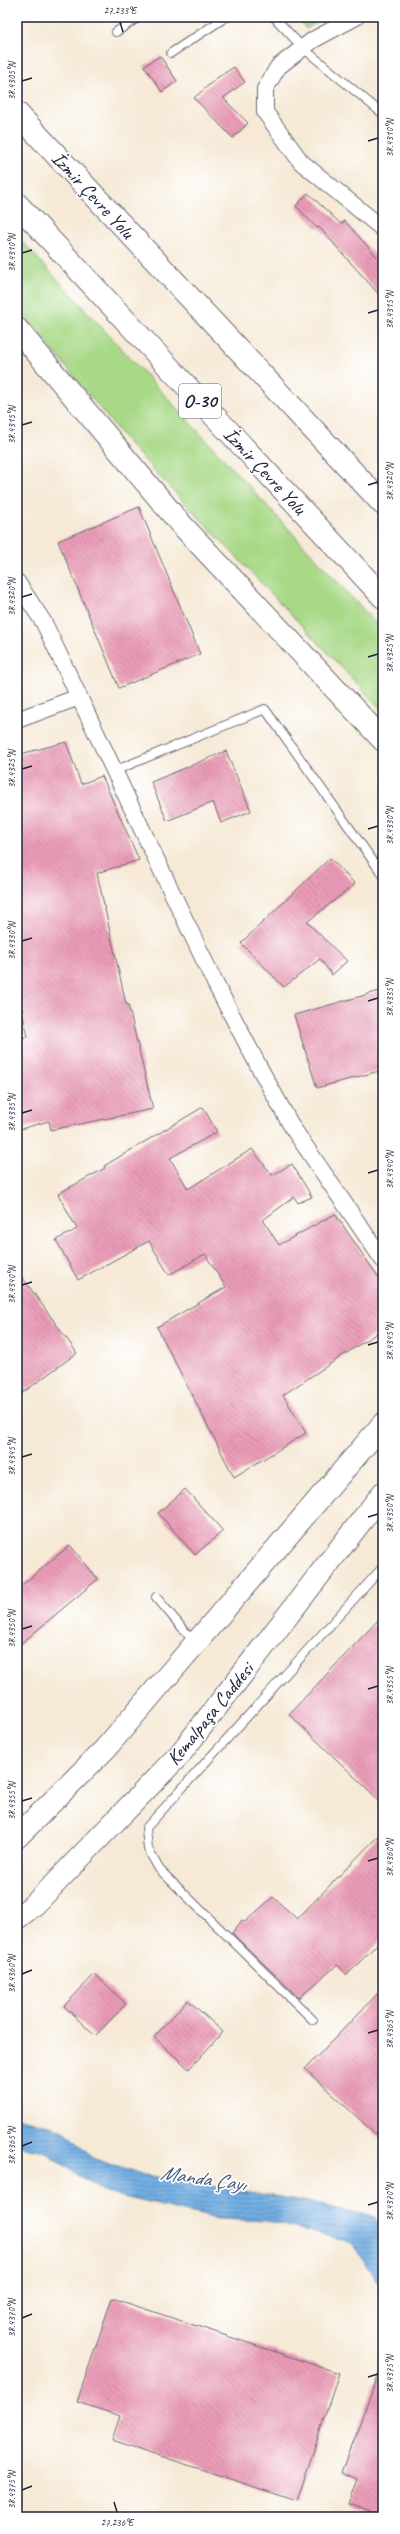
<svg xmlns="http://www.w3.org/2000/svg" width="400" height="2534" font-family="Caveat,sans-serif">
  <style>
    .grass { fill: #a9d987; stroke: #667e61 }
    .park { fill: url(#park-dots); stroke: #667e61 }
    .water { fill: url(#water-rules); stroke: #4a688f }
    .building { fill: url(#building-back-hatch) }
    .lines { fill: none; stroke-linecap: round; stroke-linejoin: round }
    .lane-casing { stroke: #6c6872; stroke-width: 10 }
    .street-casing { stroke: #6c6872; stroke-width: 18 }
    .primary-casing { stroke: #6c6872; stroke-width: 24 }
    .highway-casing { stroke: #6c6872; stroke-width: 24 }
    .lane { stroke: #fff; stroke-width: 8 }
    .street { stroke: #fff; stroke-width: 16 }
    .primary { stroke: #fff; stroke-width: 22 }
    .highway { stroke: #fff; stroke-width: 22 }
    .ticks { fill: none; stroke: #22223b; stroke-width: 1.5 }
    .labels { text-anchor: middle; dominant-baseline: central; stroke-width: 3.5; stroke-linejoin: round; paint-order: stroke }
    .shield { fill: #fff; stroke: #646476; stroke-width: 1 }
    .shield-label { font-size: 19px; font-weight: bold; fill: #22223b }
    .street-label { font-size: 20px; fill: #22223b; stroke: #fff }
    .water-label { font-size: 21px; font-style: italic; fill: #425a7e; stroke: #fff }
    .neatline { fill: none; stroke: #22223b; stroke-width: 1.5 }
    .ticks-label { font-size: 10px; text-anchor: middle; fill: #22223b }
  </style>
  <defs>
    <pattern id="park-dots" width="8" height="8" patternUnits="userSpaceOnUse"><rect width="8" height="8" fill="#a9d987"/><path d="M2 2h.1M6 6h.1" fill="none" stroke="#91ba75" stroke-width="1.8" stroke-linecap="round"/></pattern>
    <pattern id="water-rules" width="6" height="5" patternUnits="userSpaceOnUse"><rect width="6" height="5" fill="#72aee3"/><path d="M0 2.5h6" fill="none" stroke="#5d8db9"/></pattern>
    <pattern id="building-back-hatch" width="6" height="6" patternUnits="userSpaceOnUse"><rect width="6" height="6" fill="#eb9cb7"/><path d="M-1 5l2 2M0 0l6 6M5-1l2 2" fill="none" stroke="#be7f96"/></pattern>
  </defs>
  <rect width="100%" height="100%" fill="#fff"/>
  <filter id="ink" filterUnits="userSpaceOnUse"><feTurbulence type="fractalNoise" baseFrequency=".025" numOctaves="2"/><feDisplacementMap in="SourceGraphic" scale="8" xChannelSelector="R" yChannelSelector="G"/><feConvolveMatrix kernelMatrix="1 2 1 2 8 2 1 2 1" color-interpolation-filters="sRGB"/></filter>
  <filter id="wash" filterUnits="userSpaceOnUse"><feTurbulence type="fractalNoise" baseFrequency=".012" numOctaves="4" result="noise"/><feDisplacementMap in="SourceGraphic" scale="16" xChannelSelector="R" yChannelSelector="G"/><feGaussianBlur stdDeviation="0.9" result="paint"/><feColorMatrix in="noise" values="0 0 0 0 0 0 0 0 0 0 0 0 0 0 0 0 0 1.4 0 .05"/><feComposite in="paint" operator="in"/></filter>
  <g filter="url(#wash)">
    <rect width="100%" height="100%" fill="#f6ead7"/>
    <path class="grass" d="M17,236L383,631V711L129,444L17,306Z"/>
    <path class="park" d="M298,17H325L306,29Z"/>
    <path class="water" d="M17,2118L65,2130L92,2158L138,2174L298,2200L375,2217L383,2229V2288L351,2242L268,2221L218,2219L106,2193L43,2151L17,2145Z"/>
    <g id="blocks">
      <path class="building" d="M160,56L177,81L162,92L144,66Z
        M234,67L245,82L223,98L248,123L233,138L194,98L217,78Z
        M308,193L341,224L345,221L383,264V299L319,227L317,228L296,206Z
        M139,507L200,654L119,688L58,541Z
        M66,742L81,784L102,776L139,860L97,873L126,1004H128L153,1109L51,1130L49,1121L17,1130V1038L28,1037L17,988V755Z
        M226,751L251,811L221,823L213,802L167,821L151,782Z
        M330,858L355,884L307,922L347,961L332,975L320,959L284,987L241,943Z
        M383,990V1070L317,1088L294,1015Z
        M203,1107L217,1132L170,1158L188,1189L252,1149L272,1175L292,1164L312,1197L298,1203L294,1197L263,1220L279,1245L335,1214L383,1284V1329L283,1395L306,1433L234,1477L157,1327L226,1287L205,1254L169,1275L149,1241L78,1280L56,1240L77,1229L58,1194L105,1168L104,1166Z
        M17,1270L77,1353L17,1397Z
        M185,1489L223,1531L195,1555L158,1513Z
        M70,1545L98,1579L17,1647V1589Z
        M383,1615V1804L289,1714Z
        M383,1831V1938L347,1975L337,1965L299,1998L232,1933L242,1920L245,1922L273,1897L297,1919Z
        M95,1974L126,2004L95,2036L64,2006Z
        M383,1988V2141L305,2069Z
        M188,2000L223,2032L189,2069L154,2037Z
        M112,2298L339,2373L297,2501L112,2440L120,2416L77,2402Z
        M382,2366L383,2367V2516L348,2504L357,2479L341,2472Z"/>
    </g>
  </g>
  <g filter="url(#ink)">
    <use href="#blocks" fill-opacity="0" stroke="#6c6872" stroke-width="1"/>
    <g class="lines">
      <g class="lane-casing">
        <path id="lane" d="M274,17L303,48L383,114
          M116,32L139,17
          M171,53L226,17
          M114,771L265,709L383,875
          M156,1597L195,1643
          M313,2020L159,1869L148,1849L146,1828L383,1567"/>
      </g>
      <g class="street-casing">
        <path id="street" d="M356,17L313,40L278,67L265,89V112L301,162L383,229
          M17,582L44,623L215,983L258,1065L292,1127L383,1260
          M17,720L79,697"/>
      </g>
      <g class="primary-casing">
        <path id="primary" d="M17,1837L105,1749L383,1424
          M17,1918L35,1904L180,1754L383,1493"/>
      </g>
      <g class="highway-casing">
        <path id="highway" d="M17,113L383,504
          M17,204L383,597
          M17,329L179,522L383,740"/>
      </g>
      <use href="#lane" class="lane"/>
      <use href="#street" class="street"/>
      <use href="#primary" class="primary"/>
      <use href="#highway" class="highway"/>
    </g>
  </g>
  <path class="ticks" d="M120,22L123,32M22,81L32,78M368,141L378,138M22,253L32,250M368,313L378,310M22,425L32,422M368,485L378,482M22,597L32,594M368,657L378,654M22,769L32,766M368,829L378,826M22,941L32,938M368,1001L378,998M22,1113L32,1110M368,1173L378,1170M22,1285L32,1282M368,1345L378,1342M22,1457L32,1454M368,1517L378,1514M22,1629L32,1626M368,1689L378,1686M22,1801L32,1798M368,1861L378,1858M22,1974L32,1970M368,2033L378,2030M22,2146L32,2142M368,2205L378,2202M22,2318L32,2314M368,2377L378,2374M22,2490L32,2486M114,2502L117,2512"/>
  <g class="labels">
    <rect class="shield" x="179" y="384" width="42" height="34" rx="3"/>
    <g class="shield-label">
      <text x="200" y="401">O-30</text>
    </g>
    <g class="street-label">
      <text transform="translate(93 195) rotate(47)">İzmir Çevre Yolu</text>
      <text transform="translate(265 471) rotate(47)">İzmir Çevre Yolu</text>
      <text transform="translate(210 1714) rotate(-51)">Kemalpaşa Caddesi</text>
    </g>
    <g class="water-label">
      <text transform="translate(203 2178) rotate(8)">Manda Çayı</text>
    </g>
  </g>
  <rect width="400" height="2534" fill="none" stroke="#fff" stroke-width="44"/>
  <rect x="22" y="22" width="356" height="2490" class="neatline"/>
  <g class="ticks-label">
    <text x="120" y="14">27.233°E</text>
    <text transform="translate(11 81) rotate(-90)" y="4">38.4305°N</text>
    <text transform="translate(389 138) rotate(-90)" y="4">38.4310°N</text>
    <text transform="translate(11 253) rotate(-90)" y="4">38.4310°N</text>
    <text transform="translate(389 310) rotate(-90)" y="4">38.4315°N</text>
    <text transform="translate(11 425) rotate(-90)" y="4">38.4315°N</text>
    <text transform="translate(389 482) rotate(-90)" y="4">38.4320°N</text>
    <text transform="translate(11 597) rotate(-90)" y="4">38.4320°N</text>
    <text transform="translate(389 654) rotate(-90)" y="4">38.4325°N</text>
    <text transform="translate(11 769) rotate(-90)" y="4">38.4325°N</text>
    <text transform="translate(389 826) rotate(-90)" y="4">38.4330°N</text>
    <text transform="translate(11 941) rotate(-90)" y="4">38.4330°N</text>
    <text transform="translate(389 998) rotate(-90)" y="4">38.4335°N</text>
    <text transform="translate(11 1113) rotate(-90)" y="4">38.4335°N</text>
    <text transform="translate(389 1170) rotate(-90)" y="4">38.4340°N</text>
    <text transform="translate(11 1285) rotate(-90)" y="4">38.4340°N</text>
    <text transform="translate(389 1342) rotate(-90)" y="4">38.4345°N</text>
    <text transform="translate(11 1457) rotate(-90)" y="4">38.4345°N</text>
    <text transform="translate(389 1514) rotate(-90)" y="4">38.4350°N</text>
    <text transform="translate(11 1629) rotate(-90)" y="4">38.4350°N</text>
    <text transform="translate(389 1686) rotate(-90)" y="4">38.4355°N</text>
    <text transform="translate(11 1801) rotate(-90)" y="4">38.4355°N</text>
    <text transform="translate(389 1858) rotate(-90)" y="4">38.4360°N</text>
    <text transform="translate(11 1974) rotate(-90)" y="4">38.4360°N</text>
    <text transform="translate(389 2030) rotate(-90)" y="4">38.4365°N</text>
    <text transform="translate(11 2146) rotate(-90)" y="4">38.4365°N</text>
    <text transform="translate(389 2202) rotate(-90)" y="4">38.4370°N</text>
    <text transform="translate(11 2318) rotate(-90)" y="4">38.4370°N</text>
    <text transform="translate(389 2374) rotate(-90)" y="4">38.4375°N</text>
    <text transform="translate(11 2490) rotate(-90)" y="4">38.4375°N</text>
    <text x="117" y="2526">27.236°E</text>
  </g>
</svg>
